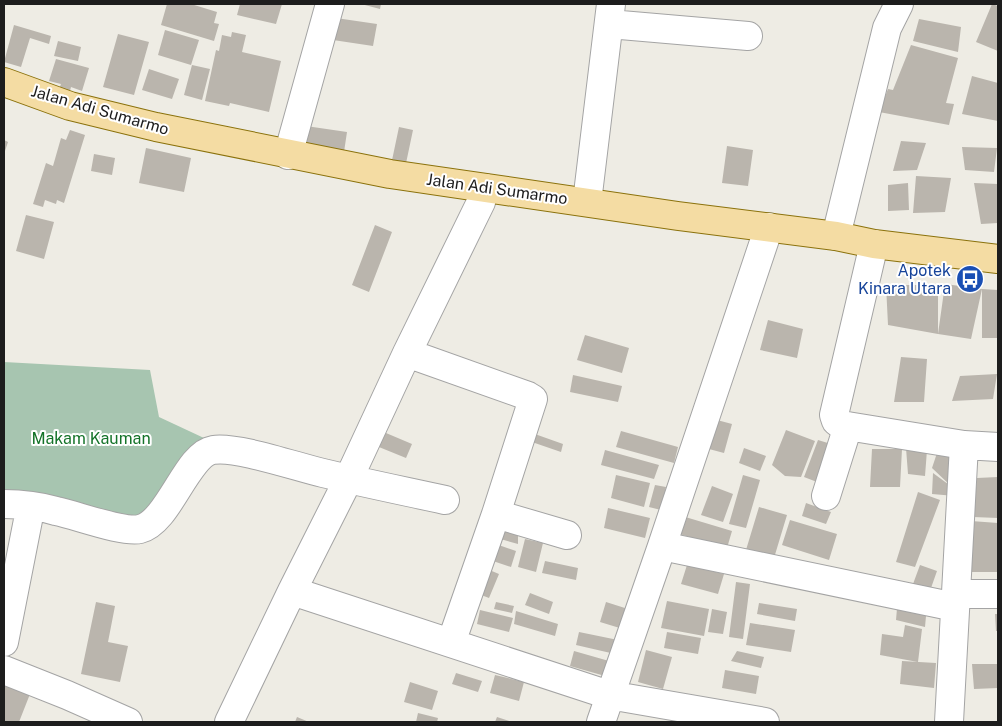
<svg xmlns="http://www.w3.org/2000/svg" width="1002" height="726" font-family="'Public Sans',sans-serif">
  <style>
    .cemetery { fill: #a7c5b0 }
    .building { fill: #bab5ad }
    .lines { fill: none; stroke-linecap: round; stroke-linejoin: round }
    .minor-casing { stroke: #a4a4a4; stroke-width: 30 }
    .major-casing { stroke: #8b720c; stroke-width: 30 }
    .minor { stroke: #fff; stroke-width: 28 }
    .major { stroke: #f4dca3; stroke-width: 28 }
    .labels { text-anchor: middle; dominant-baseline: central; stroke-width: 4; stroke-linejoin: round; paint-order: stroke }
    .street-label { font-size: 16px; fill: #1d1d1d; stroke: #fff }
    .transit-label { font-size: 16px; fill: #164399; stroke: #fff; text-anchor: end }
    .park-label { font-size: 16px; fill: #147329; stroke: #fff }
  </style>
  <rect width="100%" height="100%" fill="#eeece4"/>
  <path class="cemetery" d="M4,362L150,370L159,417L204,438L138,522L4,497Z"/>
  <path class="building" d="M167,4H191L217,12L214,23L219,24L214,41L161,25Z
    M240,4H282L276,24L237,15Z
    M361,4H381L380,9Z
    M992,4L998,6V51L976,42Z
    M336,18L377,24L373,46L333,40Z
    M919,19L961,27L958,52L913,41Z
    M14,25L51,36L49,44L30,38L21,67L4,62Z
    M165,30L199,40L191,65L158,55Z
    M232,32L246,35L242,52L281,61L269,112L230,103L229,106L205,101L216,50L219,51L222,35L231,37Z
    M118,34L149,42L134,95L103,87Z
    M58,41L81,47L78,61L54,56Z
    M911,45L958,58L946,103L954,104L949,125L879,112L888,89L893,90Z
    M56,59L89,68L82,91L71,87L69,95L58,92L61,84L49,81Z
    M192,65L210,69L202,100L184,95Z
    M149,69L179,79L172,99L142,90Z
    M972,76L998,83V121L962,114Z
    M306,126L347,132L344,152L302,145Z
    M399,127L413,130L405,168L391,165Z
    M70,130L85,135L64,203L57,200L56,204L45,200L43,207L33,204L46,163L53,166L61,138L66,140Z
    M4,140L8,142L4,154Z
    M901,141L926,143L917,170L893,171Z
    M727,146L753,150L748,186L722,183Z
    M962,147L997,148L994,172L965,170Z
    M146,148L191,158L184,192L139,183Z
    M94,154L115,158L112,175L91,171Z
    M916,176L951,178L945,212L913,213Z
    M908,183L909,210L888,211V185Z
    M974,183L998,184V223L981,224Z
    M26,215L54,222L44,259L16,251Z
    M375,225L392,232L369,292L352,285Z
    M945,284L982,289L971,339L938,334Z
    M886,285H938V334L888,325Z
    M982,289L998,290V338H982Z
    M768,320L803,329L797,358L760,350Z
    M585,335L629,348L622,373L577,360Z
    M901,357L927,359L924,402H894Z
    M997,374L993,399L952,401L960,376Z
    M573,375L622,386L618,402L570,392Z
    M717,420L732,424L724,453L709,449Z
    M786,430L815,441L801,477L785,476L772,465Z
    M621,431L678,447L674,463L616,447Z
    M386,433L412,444L406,458L374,445Z
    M532,433L563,444L561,452L529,441Z
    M818,440L831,444L817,482L804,477Z
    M940,444L961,451L955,496L932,494L933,473L952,487L932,468Z
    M744,448L766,456L760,471L739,463Z
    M906,448L927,450L925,476L908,474Z
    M872,449H902L900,487H870Z
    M605,450L659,465L654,479L601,465Z
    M616,475L650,483L644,507L611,498Z
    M743,475L760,480L746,528L729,524Z
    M998,477V518L973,517L977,478Z
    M655,485L666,487L661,510L649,507Z
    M712,486L733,494L723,522L701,515Z
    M918,492L940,500L915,567L896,562Z
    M806,503L831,512L826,524L802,516Z
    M759,507L787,515L774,558L746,550Z
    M608,508L650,518L645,538L604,528Z
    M682,516L732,531L727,548L676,533Z
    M790,520L837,534L829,560L782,545Z
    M971,521L998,523V572H971Z
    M500,527L518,532V544L497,538Z
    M525,539L543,543L536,572L518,567Z
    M493,543L516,551L511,567L487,559Z
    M545,561L578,568L576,580L542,573Z
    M687,565L724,574L718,594L681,584Z
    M920,565L937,571L931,588L913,584Z
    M487,569L499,574L489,598L476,593Z
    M736,582L750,584L743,639L729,637Z
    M530,593L553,602L549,614L525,605Z
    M898,597L927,605L925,627L896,620Z
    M667,601L709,609L704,636L661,628Z
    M96,602L115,606L108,642L128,646L120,682L81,674Z
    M496,602L514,606L512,613L494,609Z
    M606,602L628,609L623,629L600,622Z
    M759,603L797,609L795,621L757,614Z
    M712,609L727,612L723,634L708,632Z
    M480,610L513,618L509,632L477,624Z
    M516,611L558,624L555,636L514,624Z
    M995,614H998V631H996Z
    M750,623L795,630L791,652L746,645Z
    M905,625L922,629L918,662L880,655L882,634L903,637Z
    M579,632L618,640L615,654L576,645Z
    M667,632L701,638L698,654L664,648Z
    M646,650L672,657L663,689L638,682Z
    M574,651L609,661L605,676L570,666Z
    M737,651L764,657L761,668L731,661Z
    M902,661L936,663L934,688L900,684Z
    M972,664H998V688L974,689Z
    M725,670L759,676L756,694L722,688Z
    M456,673L482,681L478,692L452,684Z
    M495,675L524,682L519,701L490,693Z
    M410,682L438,691L432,710L404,702Z
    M4,684L30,694L19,722H4Z
    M418,713L438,718L437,722H416Z
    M297,717L309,722H295Z
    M497,717L512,722H495Z"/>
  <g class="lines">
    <g class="minor-casing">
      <path id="minor" d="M609,24L748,36
        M288,155L330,4
        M587,202L611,4
        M836,236L887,28L899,4
        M874,244L834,415L836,421L841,425L964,445L998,447
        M407,353L528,396L533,399L496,514L451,643
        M826,496L848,426
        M4,504C22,504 39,506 56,511C76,515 123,533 140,529C169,522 187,454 213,450C237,446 297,467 323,473C364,483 404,491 445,500
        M496,514L567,535
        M662,546L955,607
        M292,591L609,695L765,722
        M956,594H998
        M4,642L29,515
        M4,670L67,695L128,722
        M229,722L292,591L348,480L407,353L481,202L485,188
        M601,722L662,546L769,227
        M949,722L964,445"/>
    </g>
    <g class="major-casing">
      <path id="major" d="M4,82L70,106L156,127L390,174L678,216L836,236L874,244L998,259"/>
    </g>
    <use href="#minor" class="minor"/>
    <use href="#major" class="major"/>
  </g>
  <defs>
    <g id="bus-disc" transform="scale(1.4375)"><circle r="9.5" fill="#1a4fb4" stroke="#fff"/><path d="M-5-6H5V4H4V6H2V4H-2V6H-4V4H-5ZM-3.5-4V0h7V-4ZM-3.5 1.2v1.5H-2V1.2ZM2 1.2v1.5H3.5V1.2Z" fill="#fff"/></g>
  </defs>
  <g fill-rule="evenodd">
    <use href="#bus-disc" x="970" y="279"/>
  </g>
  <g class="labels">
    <g class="street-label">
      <text transform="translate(100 110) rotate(16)">Jalan Adi Sumarmo</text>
      <text transform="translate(497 189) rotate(8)">Jalan Adi Sumarmo</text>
    </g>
    <g class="transit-label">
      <text x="951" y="270">Apotek<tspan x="951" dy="18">Kinara Utara</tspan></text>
    </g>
    <g class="park-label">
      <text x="91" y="438">Makam Kauman</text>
    </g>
  </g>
  <rect width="1002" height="726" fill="none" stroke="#1d1d1d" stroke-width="10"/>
</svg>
